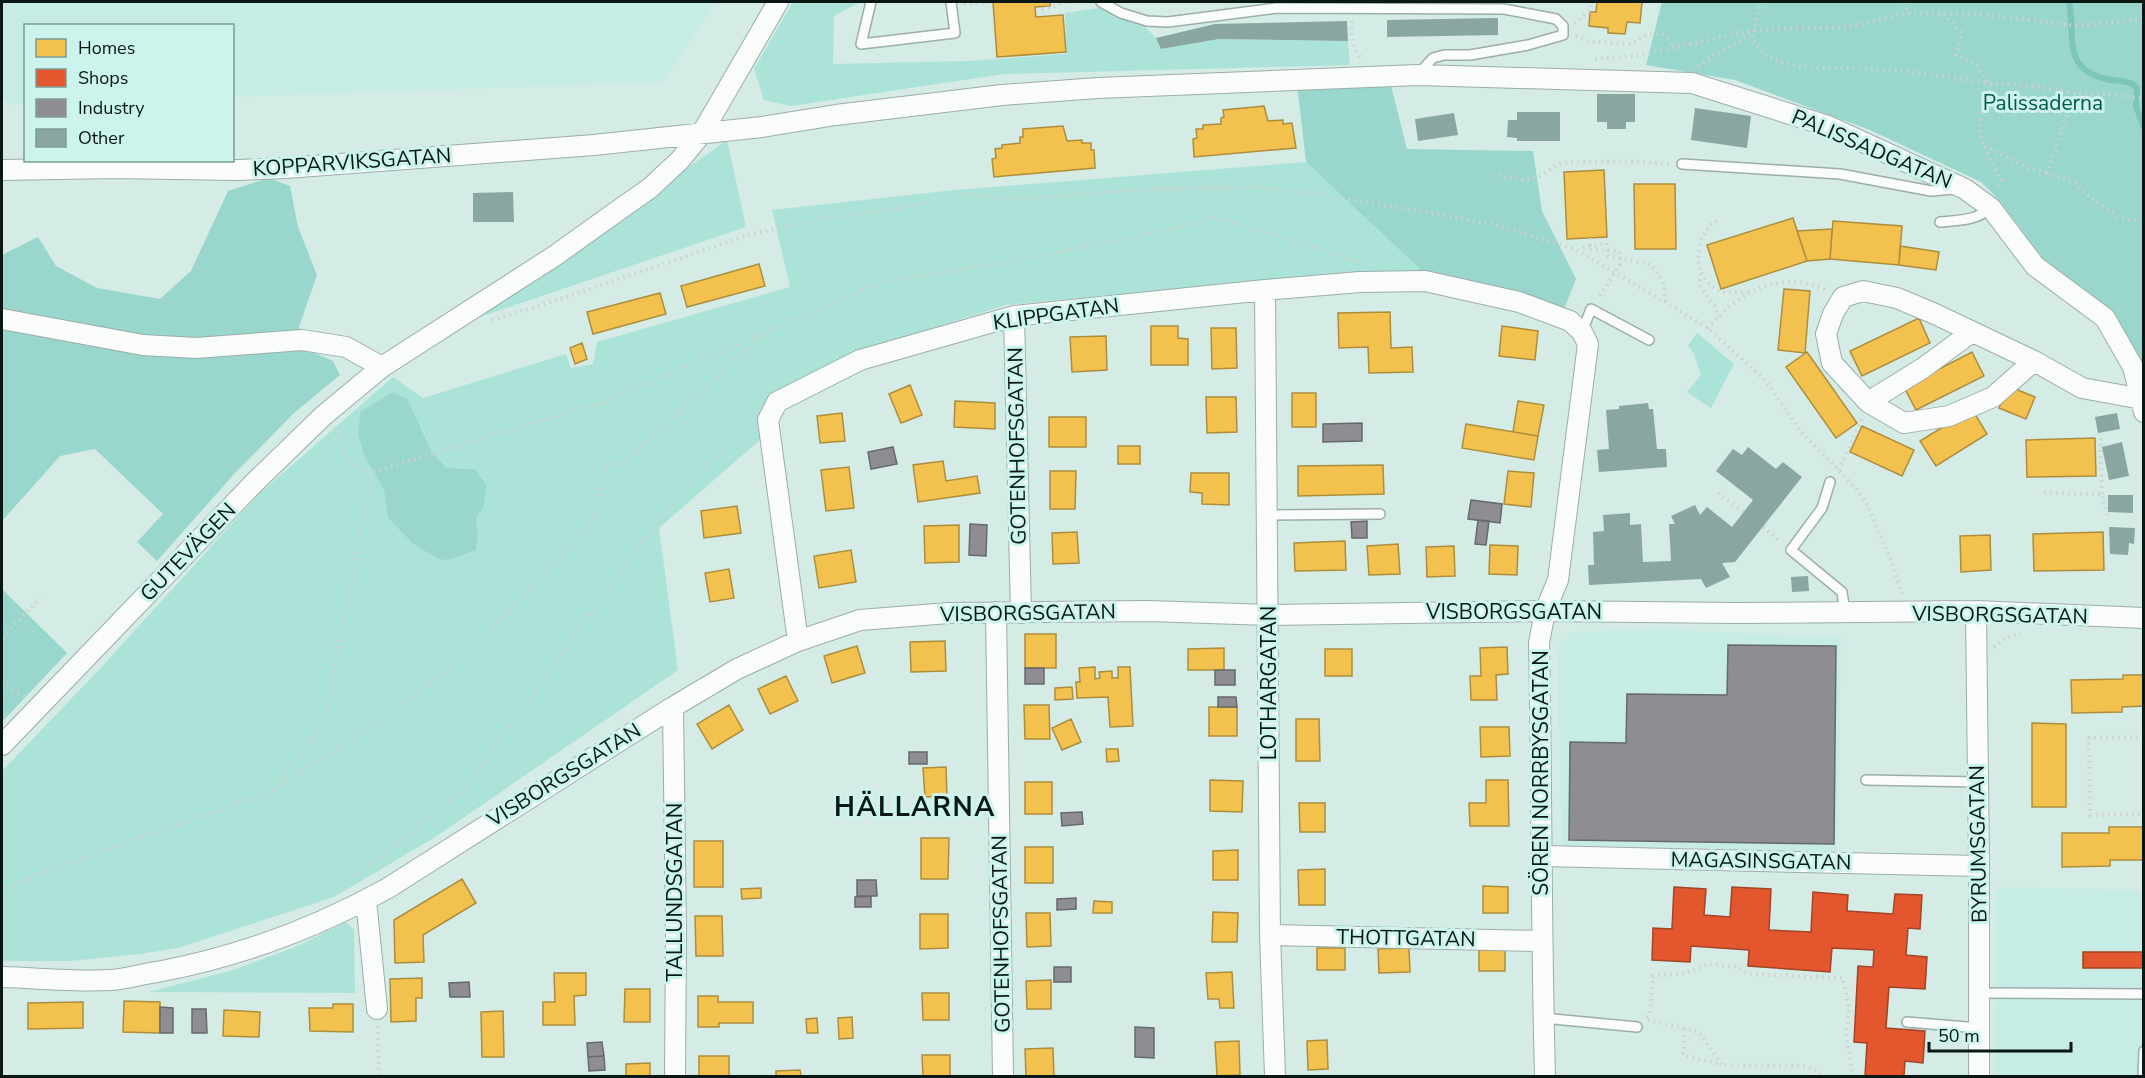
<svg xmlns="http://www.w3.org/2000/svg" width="2145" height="1078" font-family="'Nunito Sans',sans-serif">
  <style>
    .built { fill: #c7ece5 }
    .green { fill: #abe3d9; fill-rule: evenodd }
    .forest { fill: #99d7cc }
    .homes { fill: #f2c14e; stroke: #ac8e3d; stroke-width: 1.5 }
    .shops { fill: #e4572e; stroke: #a24426; stroke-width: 1.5 }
    .industry { fill: #8d8d92; stroke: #656a6c; stroke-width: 1.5 }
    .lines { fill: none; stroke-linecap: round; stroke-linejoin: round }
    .stream { stroke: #7dc5b9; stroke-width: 6 }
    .building { fill: #89a6a1 }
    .service-casing { stroke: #9cadaa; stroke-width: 12 }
    .minor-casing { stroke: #9cadaa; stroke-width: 22 }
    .path { stroke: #ccd2d1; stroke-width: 4; stroke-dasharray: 1.5 4.5; stroke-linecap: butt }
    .service { stroke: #f9fcfb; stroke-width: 9 }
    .minor { stroke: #f9fcfb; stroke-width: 20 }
    .labels { text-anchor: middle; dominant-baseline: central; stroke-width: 6; stroke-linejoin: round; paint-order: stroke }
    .park-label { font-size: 21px; fill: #01584e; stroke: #ccf4ec }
    .street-label { font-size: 21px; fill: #091815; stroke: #ccf4ec }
    .district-label { font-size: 27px; font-weight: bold; letter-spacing: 1.5px; fill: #091815; stroke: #ccf4ec }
  </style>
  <rect width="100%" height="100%" fill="#d5ebe6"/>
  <path class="built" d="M2,2H716L663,82L233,97L232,26H26L25,104L10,105L2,98Z
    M1659,629L1841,638L1837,851L1562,845L1557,648L1572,632Z
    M1996,887L2143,890V1076H1995Z"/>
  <path class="green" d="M793,2H860L834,16L833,64L969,61L1067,54L1065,13L1100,8L1144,26L1156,38L1161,49L1219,39L1348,41L1350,65L1004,74L791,106L764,100L754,69Z
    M727,140L746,227L468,321L544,270Z
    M1306,162L1424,273L1264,281L1006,305L856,352L772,396L762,438L659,528L678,670L437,836L334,897L178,948L140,954L70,961H2V771L96,673L259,494L393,377L423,398L566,354L571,368L593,364L597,342L790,287L772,210L955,190ZM360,412L421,426L433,453L447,468L474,469L483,508L476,519L478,533L438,559L413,544L388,518L384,490L365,458L358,435Z
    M1697,333L1734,364L1711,408L1687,392L1701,375L1694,354L1688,346Z
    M346,922L354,930L355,993L149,992L233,970L293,948Z"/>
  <path class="forest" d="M1662,2H2143V370L2113,312L2044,260L2000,201L1981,182L1870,130L1735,80L1646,65Z
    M1390,82L1407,149L1533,151L1542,211L1576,279L1564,309L1424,273L1306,162L1297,84Z
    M269,178L290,186L298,227L317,275L299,327L312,352L333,361L340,375L294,413L235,473L157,561L137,542L163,514L95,449L60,456L2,521V255L38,237L56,266L97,288L160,299L191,271L228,191Z
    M393,392L407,399L433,453L447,468L474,469L487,485L483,508L476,519L478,533L476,550L447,560L438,559L413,544L388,518L384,490L365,458L358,435L360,412Z
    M2,589L67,653L2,722Z"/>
  <path class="homes" d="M993,2H1050V6L1035,7L1036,17L1063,15L1066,52L997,57Z
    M1597,2H1642L1640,23L1627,22L1625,34L1608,33V28L1589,26L1590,12H1596Z
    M1264,106L1268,121L1283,120V124L1292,123L1296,148L1194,157L1193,139L1197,138L1196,129H1203V125L1221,124V118L1224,117L1223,110Z
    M1063,126L1067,141L1082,140V143H1091V150H1094L1095,168L994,177L992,159L996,158L995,149L1002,148V145L1020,143V137H1023V129Z
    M1604,170L1607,237L1567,239L1564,172Z
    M1634,184H1675L1676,249H1635Z
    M1793,218L1807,261L1721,289L1707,245Z
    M1833,221L1902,226L1899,265L1830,259Z
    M1832,229L1830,259L1807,261L1797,231Z
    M1900,246L1939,252L1936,270L1899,265Z
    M759,264L765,286L687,307L681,286Z
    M1784,289L1810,291L1805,353L1778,350Z
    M660,293L666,314L593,334L587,312Z
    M1390,312L1391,348L1412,347L1413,372L1369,373L1368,347L1339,348L1338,313Z
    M1919,318L1930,343L1862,376L1850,351Z
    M1151,326H1178V338L1188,339V365H1151Z
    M1502,326L1538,331L1535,360L1499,356Z
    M1211,328H1236L1237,368L1212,369Z
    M1106,336L1107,370L1072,372L1070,337Z
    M582,343L587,359L575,364L570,348Z
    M1807,352L1857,423L1836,438L1786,367Z
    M1972,352L1984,376L1916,410L1904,387Z
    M910,385L922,415L901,423L889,394Z
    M2008,386L2035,397L2026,419L1999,408Z
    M1292,393H1316V427H1292Z
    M1206,397H1236L1237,432L1207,433Z
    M955,401L995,403V429L954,427Z
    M1518,401L1544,405L1538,436L1513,432Z
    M1972,409L1987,434L1936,466L1920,441Z
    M842,413L845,441L820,443L817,416Z
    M1049,417H1086V447H1049Z
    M1466,424L1538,436L1534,460L1462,448Z
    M1862,426L1914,450L1902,476L1850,452Z
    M2095,438L2096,476L2027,477L2026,440Z
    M1118,446H1140V464H1118Z
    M943,461L946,481L977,476L980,493L918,502L913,465Z
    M1383,465L1384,494L1298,496V466Z
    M849,467L854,508L826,511L821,470Z
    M1050,471H1076L1075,509H1050Z
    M1508,471L1534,473L1531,507L1504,504Z
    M1191,473H1229V505L1202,504V493L1190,492Z
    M737,506L741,533L704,538L701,511Z
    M959,525V562L925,563L924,526Z
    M1077,532L1079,563L1053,564L1052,533Z
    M2103,532L2104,570L2034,571L2033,534Z
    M1990,535L1991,570L1961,572L1960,536Z
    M1345,541L1346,570L1295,571L1294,543Z
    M1398,544L1400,574L1369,575L1367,546Z
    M1490,545L1518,546L1517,575L1489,574Z
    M1454,546L1455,576L1427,577L1426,547Z
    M851,550L856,582L819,588L814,556Z
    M729,569L734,598L710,602L705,573Z
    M1025,634H1056V668H1025Z
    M945,641L946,671L911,672L910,642Z
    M857,646L865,673L832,683L824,656Z
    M1507,647L1508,674L1496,675L1497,700H1471L1470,676H1481L1480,648Z
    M1224,648V670H1188V649Z
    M1325,649H1352V676H1325Z
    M1095,667V679L1100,678L1099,672L1112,671V678H1118V667H1130L1133,726L1110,727L1108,697L1077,698L1076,682H1080L1079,668Z
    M2123,675H2144V706L2122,707V712L2072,713L2071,680L2123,679Z
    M786,676L798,701L770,714L758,689Z
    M1072,687L1073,699L1055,700V688Z
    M729,705L743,730L712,749L697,724Z
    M1024,705H1049L1050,739H1025Z
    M1209,707H1237V736H1209Z
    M1071,719L1081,742L1062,750L1052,728Z
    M1296,719H1319L1320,761H1296Z
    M2032,723L2066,724V807H2032Z
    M1480,727H1509L1510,756L1481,757Z
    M1106,749H1118L1119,761L1107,762Z
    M946,767L947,796L925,797L923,768Z
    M1210,780L1243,781L1242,812L1210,811Z
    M1486,780H1508L1509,826H1470L1469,803H1486Z
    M1025,782H1052V814H1025Z
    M1299,803H1325V832H1300Z
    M2109,827H2144V860H2110V866L2062,867V833H2109Z
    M921,838H949L948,879H921Z
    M694,841H723V887H694Z
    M1025,847H1053V883H1025Z
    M1238,850V880H1213V851Z
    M1325,869V905H1299L1298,870Z
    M462,879L476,903L423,935L424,962L395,963L394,920Z
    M1483,886L1508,887V913H1483Z
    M761,888V898L742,899L741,889Z
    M1094,901L1112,902V913H1093Z
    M1213,912L1238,913L1237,942H1212Z
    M1026,913H1050L1051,946L1027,947Z
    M920,914H948V948L920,949Z
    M695,916H722L723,956H696Z
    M1317,948H1345V970H1317Z
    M1409,948L1410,972L1379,973L1378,949Z
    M1479,950H1505V971H1479Z
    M1232,972L1234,1008H1220L1219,999H1208L1206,973Z
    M554,973H586V995L574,996L575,1025H543V1002H555Z
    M422,978V998H416V1021L391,1022L390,979Z
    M1051,980V1009H1027L1026,981Z
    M625,989H650V1022H624Z
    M922,993H949V1020H923Z
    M698,996H718V1002H753V1023H719V1027H698Z
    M124,1001L160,1002V1033L123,1032Z
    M83,1002V1028L28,1029V1003Z
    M333,1004H353V1032L310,1031L309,1008H333Z
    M224,1010L260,1012L259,1037L223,1036Z
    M503,1011L504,1057H482L481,1012Z
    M852,1017L853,1038L839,1039L838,1018Z
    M817,1018L818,1033H807L806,1019Z
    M1327,1040L1328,1069L1308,1070L1307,1041Z
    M1239,1041L1240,1075L1217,1076L1215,1042Z
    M1053,1048L1054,1076H1026L1025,1049Z
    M922,1055H950V1076H923Z
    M699,1056H729V1076H699Z
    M650,1063V1076H626V1064Z
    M800,1070L801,1076H776V1071Z"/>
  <path class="shops" d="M1674,887L1706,889L1704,915L1730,917L1732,887L1771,889L1769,930L1811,932L1813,892L1848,895L1847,911L1893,914L1895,894L1922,895L1920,929L1908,928L1906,955L1927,957L1925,989L1889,987L1886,1028L1925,1031L1923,1063L1905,1061L1904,1076H1865L1867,1043L1854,1042L1858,966L1873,967L1874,950L1832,948L1830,972L1748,966L1749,950L1691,946L1690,962L1652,960L1653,928L1672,929Z
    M2083,952H2144V968H2083Z"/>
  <path class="industry" d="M1362,423V441L1323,442V424Z
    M893,447L897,464L871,469L868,452Z
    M1471,500L1502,504L1500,523L1468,519Z
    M1478,520L1489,521L1486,545L1475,544Z
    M1367,521V538H1352L1351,522Z
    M970,524L987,525L986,556L969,555Z
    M1728,645L1836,646L1834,844L1569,840L1570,742L1626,743L1627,694L1727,695Z
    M1025,668H1044V684H1025Z
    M1215,670H1235V685H1215Z
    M1218,697H1236L1237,707H1218Z
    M909,752H927V764H909Z
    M1082,812L1083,824L1062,826L1061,813Z
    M857,880H876L877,896H857Z
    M871,896V907H855V897Z
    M1076,898V909L1057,910V899Z
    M1054,967H1071V982H1054Z
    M469,982L470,997H450L449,983Z
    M160,1007L173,1008V1033H160Z
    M192,1009H206L207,1033H192Z
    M1135,1027L1154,1028V1058L1135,1057Z
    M602,1042L604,1056L588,1057L587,1043Z
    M604,1056L605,1070L589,1071L588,1057Z"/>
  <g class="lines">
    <path class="stream" d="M2069,2C2076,35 2061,69 2106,79C2118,82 2129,79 2137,88L2136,106L2144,128"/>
  </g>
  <path class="building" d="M1498,18V35L1387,37V20Z
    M1347,21L1348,41L1219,39L1161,49L1156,38L1215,24Z
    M1597,94H1635V122H1626V129H1607V122H1597Z
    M1695,108L1751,116L1747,148L1691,140Z
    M1517,112H1560V141H1517V138L1507,137L1508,120H1517Z
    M1454,113L1458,135L1418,141L1415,119Z
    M513,192L514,222H473V193Z
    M1648,403L1649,409H1653L1657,449H1666L1667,467L1599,472L1597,450L1609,449L1606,410L1619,409V406Z
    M2117,413L2120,429L2098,433L2095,417Z
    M2122,442L2129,476L2109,480L2102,447Z
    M1748,447L1776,469L1783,462L1802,477L1735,562L1722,563L1730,577L1706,588L1701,579L1589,585L1588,565H1594L1593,532L1604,531L1603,515L1630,513V525L1641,524L1643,562L1671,561L1669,524H1675L1671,516L1695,505L1700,515L1707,507L1732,527L1753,500L1716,471L1733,449L1742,455Z
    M2108,495H2133V513L2108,512Z
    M2109,527L2135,528L2134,544L2129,543L2128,555L2110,554Z
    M1808,576L1809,591L1792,592L1791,577Z"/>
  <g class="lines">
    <g class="service-casing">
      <path id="service" d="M871,2L861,44L955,33L951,2
        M1101,2L1121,13L1147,21L1168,22L1277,8L1504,9L1556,19L1563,26V35L1528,45L1470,55H1444L1433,58L1419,73
        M1682,164L1840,174L1931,191L1954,189
        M1940,222C1959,220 1976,221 1990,208
        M1582,332L1591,309L1649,340
        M1830,482L1822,508L1791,550L1842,592L1845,613
        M1268,515L1380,514
        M1866,780L1977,782
        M1979,993L2144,994
        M1543,1018L1637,1027
        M1907,1022L1979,1028
        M2143,1076L2144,1051"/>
    </g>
    <g class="minor-casing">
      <path id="minor" d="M2,170L113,168L238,170L286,168L594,145L762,127L836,115L1002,95L1098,88L1418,75L1692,83L1828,126L1965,189L1991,208L2035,266L2105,318L2133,367L2144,412
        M1265,290L1270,935L1275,1076
        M1014,316L1021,613
        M2,319L143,345L196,348L302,340L346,347L382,367
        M2034,361L1993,397L1949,416L1904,423L1868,402L1832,363L1826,334L1833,314L1843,297L1863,291L1897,298L1935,314L2034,361L2082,388L2142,399
        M1868,402L1923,368L1972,332
        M1976,611L1979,866V1076
        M996,612L1003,1076
        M798,641L768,420L777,402L860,360L1014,316L1265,290L1360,282L1425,281L1519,302L1570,321L1582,332L1588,344L1558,580L1545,611L1539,643C1542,788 1541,932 1545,1076
        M673,707L676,932L675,1076
        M2,745L255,482L323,416L382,367L556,255L623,207L650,188L680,160L702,133L778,2
        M1543,856L1979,866
        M366,900L377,1009
        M1270,935L1541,941
        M2,977C38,978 75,982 112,980C126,979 142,974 157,972C238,957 316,928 388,888L673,707L737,669L798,641L860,620L949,613L1148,611L1269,615L1545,611L1736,613L1976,611L2144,618"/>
    </g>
    <path class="path" d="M1764,2L1760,8L1752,39L1762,53L1780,62L1801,67L1898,70L1990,83L2032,86L2075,93L2121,95L2144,99
      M1905,2L1908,13
      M964,4L993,2
      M1042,10L1066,2
      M1944,14L1962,33L1956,55L1976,65L1992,87C1988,101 1977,117 1980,132C1981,142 1995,170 2001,180L1997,190
      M1352,21C1350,33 1353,50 1361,58
      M1574,23L1590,11L1591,2
      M1576,36L1590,42L1631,44L1646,35L1662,34L1671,43L1672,48
      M1595,59L1636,56L1753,30L1848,27L1908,13L1980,14L2079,26L2144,19
      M1698,66C1716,53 1736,45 1752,31
      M2075,93L2047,173L2075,183L2086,194L2119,218L2135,220
      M1985,146L2030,169L2047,173
      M1498,175L1523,180L1540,176L1561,163L1622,161L1670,164
      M1717,221L1710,225L1700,241L1698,259L1701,273L1700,286L1715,306L1718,317
      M1590,238V250L1619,251L1620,264L1598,299
      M1583,248L1606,243L1608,256L1652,265L1664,284L1666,302
      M1701,273C1717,297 1724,292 1751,292
      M492,320L554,301L748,235L810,221L885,211L964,194L1011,198L1052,197L1130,190L1252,187L1319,195L1409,209L1491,224L1575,249L1705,326L1765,380L1802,433L1839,470L1865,500L1892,563L1902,594
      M1708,329C1738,292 1779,269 1826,290
      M336,427L341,448L352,467L373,472
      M1839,470L1862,419
      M1718,493L1744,512
      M2044,493L2102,494L2108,518
      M2102,494L2100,441L2103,435
      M1763,527L1781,542
      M2,637L40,598
      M1994,647L2007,637L2021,634
      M2,684L24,697
      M2144,737L2089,738L2090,815L2144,814
      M276,788L380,721L457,662L528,593L598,515L605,467L626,460L764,334
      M345,890L346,883L465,789L637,548L704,468L751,426
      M2,891L52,869L273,791L324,721L373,472L603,402L880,283L1019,260L1158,232L1216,217L1361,262
      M1646,1017L1650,1013L1653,976L1686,973L1708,964L1738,967L1749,974L1843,978L1849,1009L1846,1035L1853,1076
      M1648,1020L1699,1032L1722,1065L1807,1066L1824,1076
      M378,1026L379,1076
      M1685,1029L1683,1055L1722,1065"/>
    <use href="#service" class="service"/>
    <use href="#minor" class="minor"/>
  </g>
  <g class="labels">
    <g class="park-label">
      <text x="2043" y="103">Palissaderna</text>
    </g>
    <g class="street-label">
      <text transform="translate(1872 149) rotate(23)">PALISSADGATAN</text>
      <text transform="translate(352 162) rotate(-4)">KOPPARVIKSGATAN</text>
      <text transform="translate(1056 314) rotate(-8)">KLIPPGATAN</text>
      <text transform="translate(1017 446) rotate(-91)">GOTENHOFSGATAN</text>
      <text transform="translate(188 552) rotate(-46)">GUTEVÄGEN</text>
      <text x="1514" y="612">VISBORGSGATAN</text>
      <text transform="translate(1028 613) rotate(-1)">VISBORGSGATAN</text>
      <text transform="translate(2000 615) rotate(1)">VISBORGSGATAN</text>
      <text transform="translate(1269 683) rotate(-90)">LOTHARGATAN</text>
      <text transform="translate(1541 773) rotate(-90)">SÖREN NORRBYSGATAN</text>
      <text transform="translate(564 775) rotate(-32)">VISBORGSGATAN</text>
      <text transform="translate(1978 844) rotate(-91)">BYRUMSGATAN</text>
      <text transform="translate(1761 861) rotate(1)">MAGASINSGATAN</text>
      <text transform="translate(675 892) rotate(-90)">TALLUNDSGATAN</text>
      <text transform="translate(1001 934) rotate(-91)">GOTENHOFSGATAN</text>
      <text transform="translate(1406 938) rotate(1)">THOTTGATAN</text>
    </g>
    <g class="district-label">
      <text x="915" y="807">HÄLLARNA</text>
    </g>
  </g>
  <rect width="2145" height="1078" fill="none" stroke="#091815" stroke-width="6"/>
  <rect x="24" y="24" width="210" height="138" fill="#ccf4ec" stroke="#7e9c96" stroke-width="1.5"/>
  <rect x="36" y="39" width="30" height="18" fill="#f2c14e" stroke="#7e9c96" stroke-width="1.5"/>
  <text x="78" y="54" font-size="18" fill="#091815">Homes</text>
  <rect x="36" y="69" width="30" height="18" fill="#e4572e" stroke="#7e9c96" stroke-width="1.5"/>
  <text x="78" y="84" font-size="18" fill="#091815">Shops</text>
  <rect x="36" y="99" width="30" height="18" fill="#8d8d92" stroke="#7e9c96" stroke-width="1.5"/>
  <text x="78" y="114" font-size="18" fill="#091815">Industry</text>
  <rect x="36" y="129" width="30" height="18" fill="#89a6a1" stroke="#7e9c96" stroke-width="1.5"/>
  <text x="78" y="144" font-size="18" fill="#091815">Other</text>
  <path d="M1929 1042v9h142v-9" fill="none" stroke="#091815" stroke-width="3"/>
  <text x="1938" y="1042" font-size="18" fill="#091815" stroke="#ccf4ec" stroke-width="4.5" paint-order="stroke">50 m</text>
</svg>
